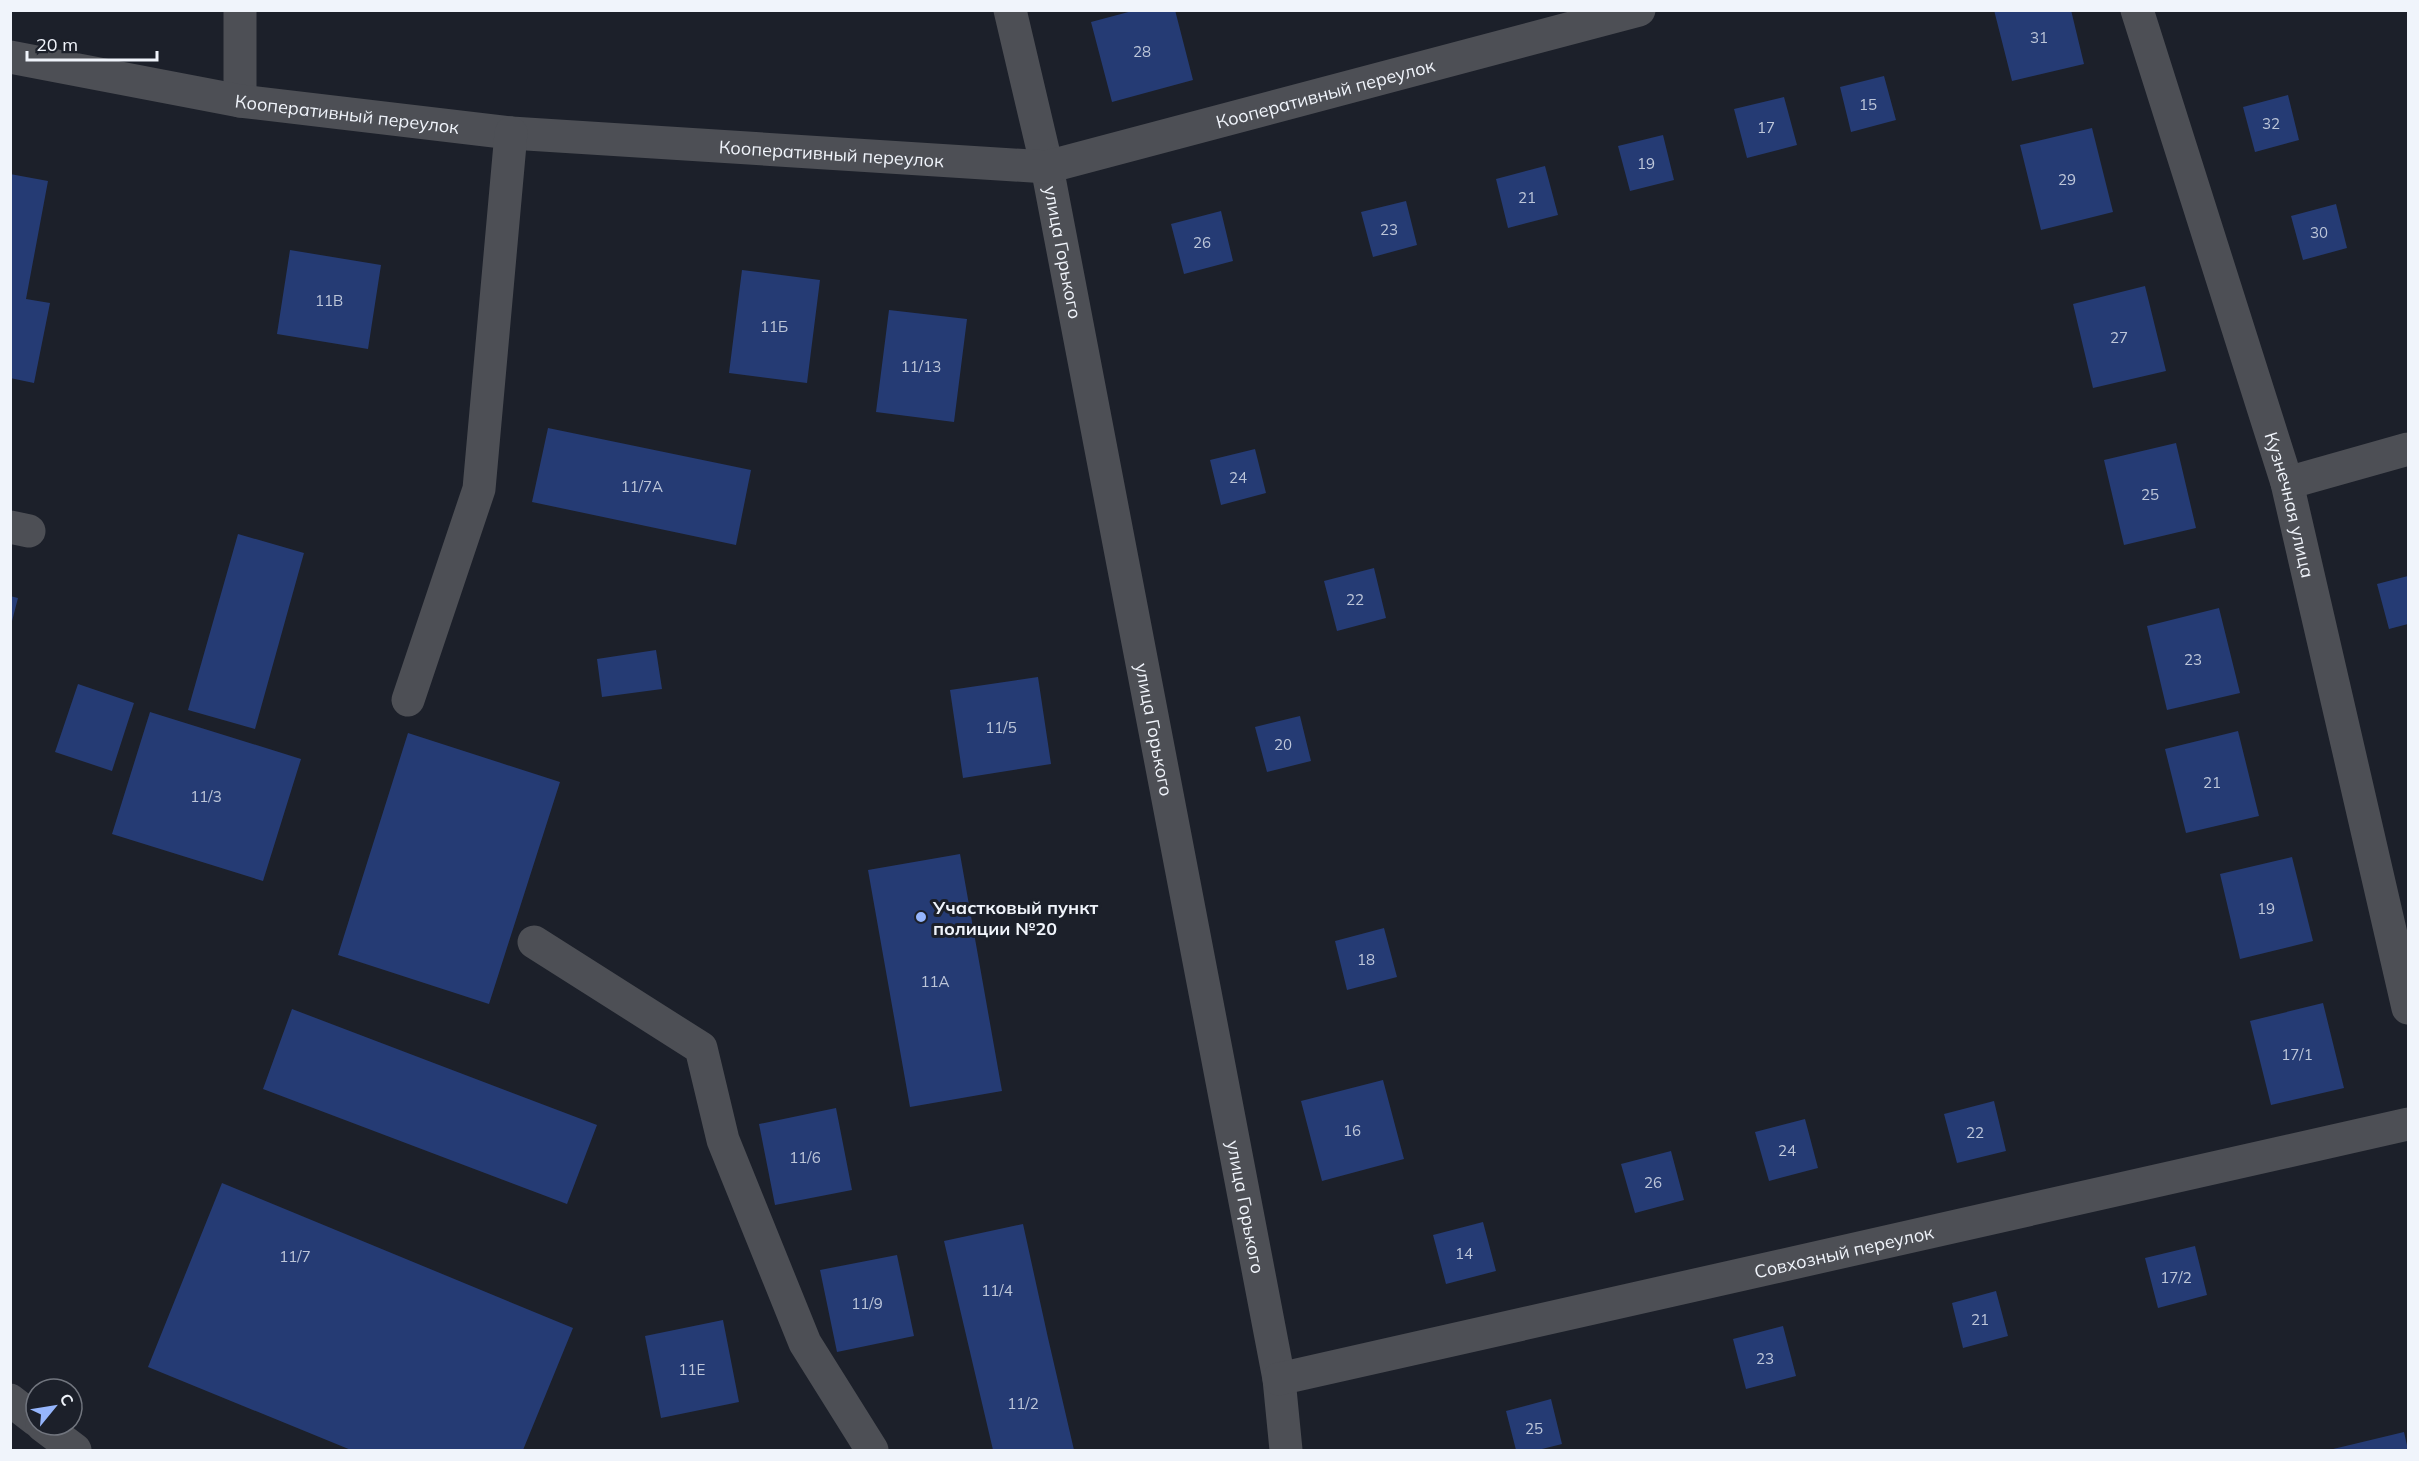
<svg xmlns="http://www.w3.org/2000/svg" width="2419" height="1461" font-family="Mulish,sans-serif">
  <style>
    .building { fill: #253b74 }
    .lines { fill: none; stroke-linecap: round; stroke-linejoin: round }
    .minor { stroke: #4d4f55; stroke-width: 33 }
    .poi-dot { fill: #96b6fd; stroke: #1c202a; stroke-width: 2 }
    .labels { text-anchor: middle; dominant-baseline: central; stroke-width: 6; stroke-linejoin: round; paint-order: stroke }
    .number-label { font-size: 15px; fill: #bdc6d9 }
    .street-label { font-size: 18px; fill: #f0f4fb; stroke: #1c202a }
    .poi-label { font-size: 18px; font-weight: bold; fill: #f0f4fb; stroke: #1c202a; text-anchor: start }
  </style>
  <rect width="100%" height="100%" fill="#1c202a"/>
  <path class="building" d="M1136,10H1175L1193,80L1112,102L1091,22Z
    M1994,10H2071L2084,64L2012,81Z
    M1884,76L1896,120L1851,132L1840,87Z
    M2288,95L2299,140L2255,152L2243,107Z
    M1784,97L1797,145L1747,158L1734,109Z
    M2092,128L2113,212L2041,230L2020,145Z
    M1663,135L1674,180L1630,191L1618,146Z
    M1545,166L1558,215L1508,228L1496,179Z
    M10,174L48,181L26,299L50,303L34,383L10,378Z
    M1406,201L1417,245L1373,257L1361,212Z
    M2336,204L2347,248L2303,260L2291,216Z
    M1221,211L1233,261L1184,274L1171,224Z
    M290,250L381,265L368,349L277,334Z
    M742,270L820,280L807,383L729,373Z
    M2145,286L2166,371L2093,388L2073,304Z
    M889,310L967,319L954,422L876,412Z
    M548,428L751,470L736,545L532,502Z
    M2176,443L2196,528L2124,545L2104,460Z
    M1255,449L1266,493L1221,505L1210,460Z
    M238,534L304,553L255,729L188,710Z
    M1374,568L1386,618L1337,631L1324,581Z
    M2408,576V624L2389,629L2377,584Z
    M10,596L18,598L11,625H10Z
    M2219,608L2240,693L2167,710L2147,626Z
    M656,650L662,689L602,697L597,659Z
    M1038,677L1051,764L963,778L950,690Z
    M78,684L134,703L112,771L55,752Z
    M150,712L301,759L263,881L112,834Z
    M1300,716L1311,761L1267,772L1255,727Z
    M2238,731L2259,816L2186,833L2165,749Z
    M408,733L560,782L489,1004L338,955Z
    M960,854L1002,1091L910,1107L868,870Z
    M2292,857L2313,941L2240,959L2220,874Z
    M1384,928L1397,977L1347,990L1335,941Z
    M2323,1003L2344,1088L2271,1105L2250,1021Z
    M292,1009L597,1125L567,1204L263,1089Z
    M1383,1080L1404,1159L1322,1181L1301,1101Z
    M1994,1101L2006,1151L1957,1163L1944,1114Z
    M836,1108L852,1190L775,1205L759,1124Z
    M1805,1119L1818,1168L1769,1181L1755,1132Z
    M1671,1151L1684,1200L1635,1213L1621,1164Z
    M222,1183L573,1328L523,1450H351L148,1367Z
    M1483,1222L1496,1271L1446,1284L1433,1235Z
    M1023,1224L1048,1338L1074,1450H993L944,1241Z
    M2195,1246L2207,1295L2158,1308L2145,1258Z
    M897,1255L914,1336L837,1352L820,1270Z
    M1996,1291L2008,1336L1963,1348L1952,1303Z
    M723,1320L739,1402L661,1418L645,1336Z
    M1783,1326L1796,1376L1746,1389L1733,1339Z
    M1551,1399L1562,1444L1538,1450H1516L1506,1411Z
    M2404,1432L2408,1450H2329Z"/>
  <g class="lines">
    <g class="minor">
      <path d="M240,10V101"/>
      <path id="s1" d="M1010,10L1047,167L1279,1379L1286,1450"/>
      <path id="s2" d="M2137,10L2287,483L2408,1008"/>
      <path id="s3" d="M10,57L240,101L511,133L1047,167L1639,10"/>
      <path d="M2287,483L2408,449"/>
      <path d="M10,527L29,531"/>
      <path d="M408,700L479,489L511,133"/>
      <path d="M534,942L701,1048L723,1140L805,1343L872,1450"/>
      <path id="s4" d="M1279,1379L2408,1124"/>
      <path d="M10,1400L36,1420"/>
      <path d="M42,1425L75,1450"/>
    </g>
  </g>
  <circle class="poi-dot" cx="921" cy="917" r="6"/>
  <g class="labels">
    <g class="number-label">
      <text x="2039" y="37">31</text>
      <text x="1142" y="51">28</text>
      <text x="1868" y="104">15</text>
      <text x="2271" y="123">32</text>
      <text x="1766" y="127">17</text>
      <text x="1646" y="163">19</text>
      <text x="2067" y="179">29</text>
      <text x="1527" y="197">21</text>
      <text x="1389" y="229">23</text>
      <text x="2319" y="232">30</text>
      <text x="1202" y="242">26</text>
      <text x="329" y="300">11В</text>
      <text x="774" y="326">11Б</text>
      <text x="2119" y="337">27</text>
      <text x="921" y="366">11/13</text>
      <text x="1238" y="477">24</text>
      <text x="642" y="486">11/7А</text>
      <text x="2150" y="494">25</text>
      <text x="1355" y="599">22</text>
      <text x="2193" y="659">23</text>
      <text x="1001" y="727">11/5</text>
      <text x="1283" y="744">20</text>
      <text x="2212" y="782">21</text>
      <text x="206" y="796">11/3</text>
      <text x="2266" y="908">19</text>
      <text x="1366" y="959">18</text>
      <text x="935" y="981">11А</text>
      <text x="2297" y="1054">17/1</text>
      <text x="1352" y="1130">16</text>
      <text x="1975" y="1132">22</text>
      <text x="1787" y="1150">24</text>
      <text x="805" y="1157">11/6</text>
      <text x="1653" y="1182">26</text>
      <text x="1464" y="1253">14</text>
      <text x="295" y="1256">11/7</text>
      <text x="2176" y="1277">17/2</text>
      <text x="997" y="1290">11/4</text>
      <text x="867" y="1303">11/9</text>
      <text x="1980" y="1319">21</text>
      <text x="1765" y="1358">23</text>
      <text x="692" y="1369">11Е</text>
      <text x="1023" y="1403">11/2</text>
      <text x="1534" y="1428">25</text>
    </g>
    <g class="street-label">
      <text stroke="none"><textPath href="#s3" startOffset="1332">Кооперативный переулок</textPath></text>
      <text stroke="none"><textPath href="#s3" startOffset="342">Кооперативный переулок</textPath></text>
      <text stroke="none"><textPath href="#s3" startOffset="828">Кооперативный переулок</textPath></text>
      <text stroke="none"><textPath href="#s1" startOffset="248">улица Горького</textPath></text>
      <text stroke="none"><textPath href="#s2" startOffset="518">Кузнечная улица</textPath></text>
      <text stroke="none"><textPath href="#s1" startOffset="734">улица Горького</textPath></text>
      <text stroke="none"><textPath href="#s1" startOffset="1220">улица Горького</textPath></text>
      <text stroke="none"><textPath href="#s4" startOffset="579">Совхозный переулок</textPath></text>
    </g>
    <g class="poi-label">
      <text x="933" y="907">Участковый пункт<tspan x="933" dy="21">полиции №20</tspan></text>
    </g>
  </g>
  <rect width="2419" height="1461" fill="none" stroke="#f0f4fb" stroke-width="24"/>
  <g transform="translate(54 1407) rotate(60)"><circle r="28" fill="#1c202a" stroke="#71757e" stroke-width="1.5"/>
  <path d="M0-4.5L10 22L0 15L-10 22Z" fill="#96b6fd"/>
  <text y="-9" font-size="16" font-weight="bold" text-anchor="middle" fill="#f0f4fb">С</text>
  </g>
  <path d="M27 51v9h130v-9" fill="none" stroke="#f0f4fb" stroke-width="3"/>
  <text x="36" y="51" font-size="18" fill="#f0f4fb" stroke="#1c202a" stroke-width="4.5" paint-order="stroke">20 m</text>
</svg>
